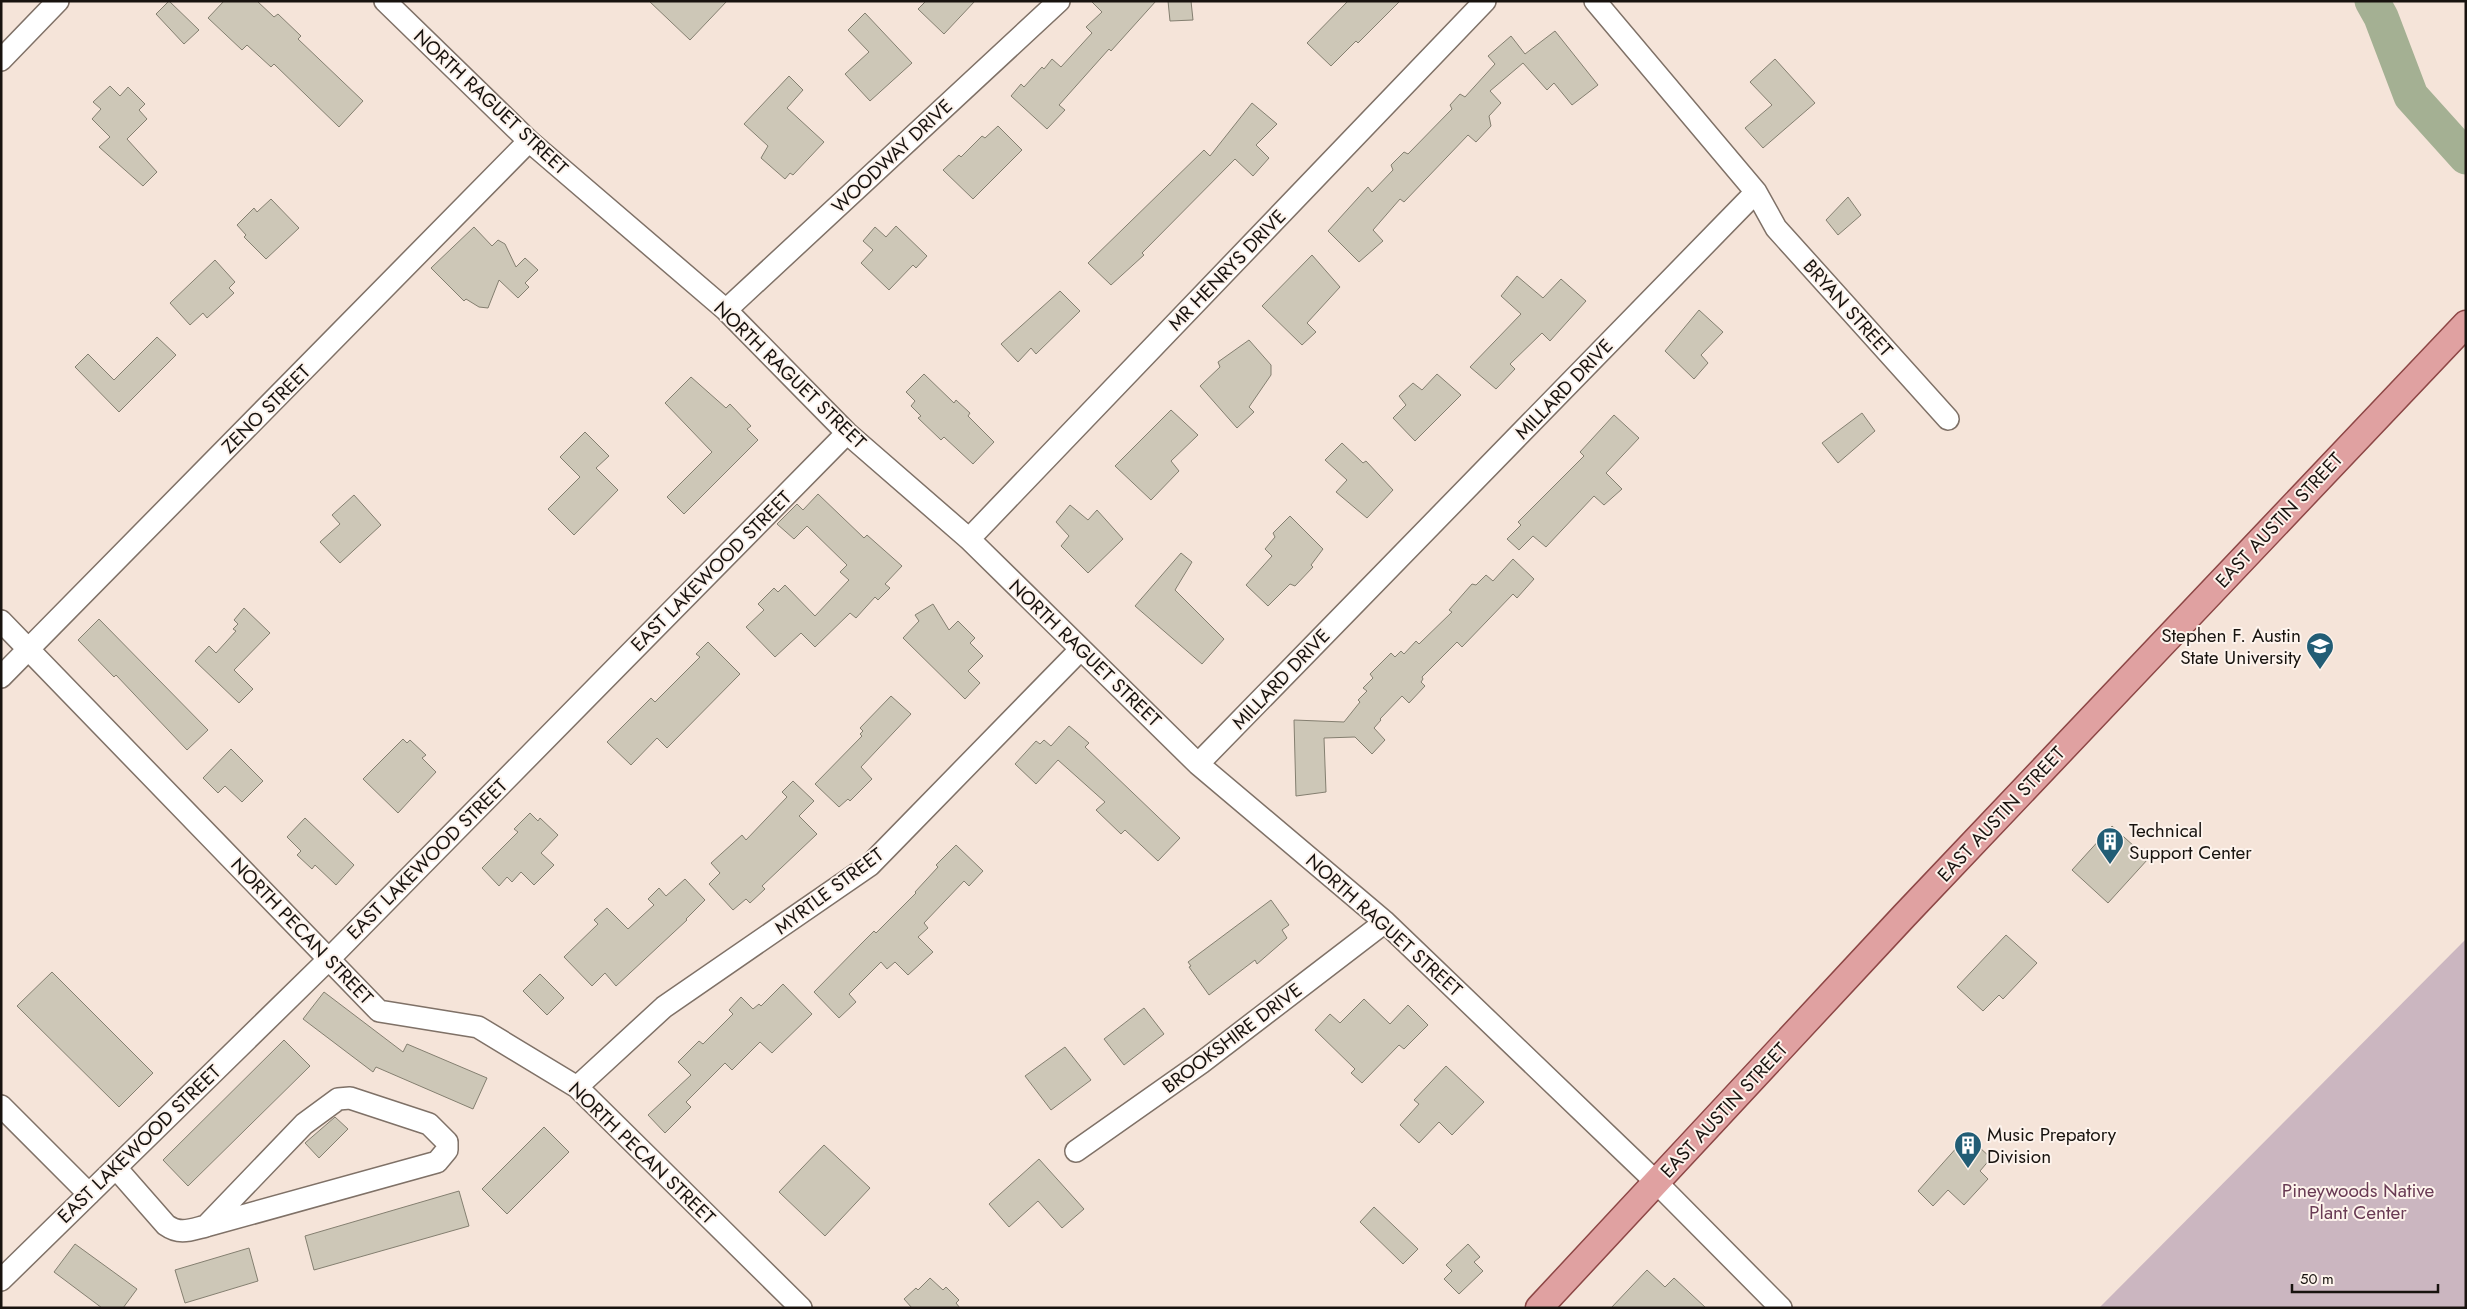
<svg xmlns="http://www.w3.org/2000/svg" width="2467" height="1309" font-family="Jost,sans-serif">
  <style>
    .green { fill: #cbb6c0 }
    .lines { fill: none; stroke-linecap: round; stroke-linejoin: round }
    .river { stroke: #a4b093; stroke-width: 35 }
    .building { fill: #cdc7b7; stroke: #847f70 }
    .minor-casing { stroke: #7f7167; stroke-width: 24 }
    .major-casing { stroke: #8d4746; stroke-width: 29 }
    .minor { stroke: #fff; stroke-width: 21 }
    .major { stroke: #e0a1a1; stroke-width: 26 }
    .labels { text-anchor: middle; dominant-baseline: central; stroke-width: 4; stroke-linejoin: round; paint-order: stroke }
    .street-label { font-size: 19px; fill: #18130f; stroke: #fdf3ec }
    .poi-label { font-size: 19px; fill: #18130f; stroke: #fdf3ec; text-anchor: start }
    .park-label { font-size: 19px; fill: #693b54; stroke: #fdf3ec }
  </style>
  <rect width="100%" height="100%" fill="#f5e4d9"/>
  <path class="green" d="M2466,939V1308H2099Z"/>
  <g class="lines">
    <path class="river" d="M2372,1L2381,17L2411,96L2466,157"/>
  </g>
  <path class="building" d="M169,1L199,30L184,44L156,14Z
    M224,1H257L274,17L278,14L301,36L298,39L363,101L339,127L274,64L271,67L247,45L242,50L208,18Z
    M649,1H727L690,40Z
    M926,1H975L944,34L918,9Z
    M1091,1H1156L1111,51L1109,49L1059,105L1065,110L1047,129L1011,96L1021,84L1024,87L1042,67L1044,69L1052,59L1061,67L1092,33L1086,27L1102,12Z
    M1168,1H1191L1193,20L1170,21Z
    M1348,1H1400L1358,43L1356,41L1331,66L1307,43Z
    M865,13L912,63L870,101L845,74L869,52L848,30Z
    M1555,31L1598,85L1572,105L1554,83L1547,90L1523,63L1490,91L1501,103L1489,116L1491,126L1476,142L1468,135L1404,202L1400,199L1373,230L1383,241L1359,262L1328,231L1368,187L1372,192L1393,170L1391,165L1404,152L1408,154L1452,109L1450,105L1460,94L1465,97L1495,64L1488,56L1511,36L1525,54Z
    M1775,59L1815,103L1763,148L1745,128L1772,105L1750,82Z
    M789,76L803,90L787,108L824,142L793,175L790,173L785,179L761,158L768,146L744,124Z
    M110,86L120,96L128,87L145,104L139,110L147,119L127,139L157,172L143,186L99,147L110,137L92,119L101,109L93,102Z
    M1252,103L1277,124L1256,145L1269,158L1253,176L1235,159L1142,253L1144,255L1111,285L1088,263L1204,150L1210,156Z
    M998,126L1022,150L973,199L943,170L959,155L961,157L982,136L985,138Z
    M1848,197L1861,215L1838,235L1826,220Z
    M271,199L299,228L266,259L244,237L246,235L237,225L254,208L257,212Z
    M896,226L927,256L916,268L913,265L889,290L861,263L873,250L863,241L875,227L886,237Z
    M474,227L492,246L498,240L505,244L516,267L525,258L538,270L525,283L529,287L518,298L499,280L488,308L479,307L466,299L464,301L431,268Z
    M1312,255L1340,287L1307,323L1316,332L1302,345L1262,306Z
    M215,260L235,282L229,288L234,293L207,318L203,313L190,325L170,303Z
    M1517,276L1543,298L1561,279L1586,301L1550,341L1542,333L1510,364L1515,369L1496,389L1470,367L1521,314L1501,296Z
    M1060,291L1080,311L1036,354L1031,348L1018,362L1001,344Z
    M1699,310L1723,332L1701,355L1708,363L1694,379L1665,351Z
    M157,337L176,355L119,412L75,367L88,354L114,380Z
    M1249,340L1271,365V375L1249,407L1254,412L1237,428L1200,386L1220,367L1218,362Z
    M924,374L954,403L956,400L970,413L968,416L994,442L973,464L944,437L941,440L918,418L921,416L911,406L915,401L906,392Z
    M1437,374L1461,395L1415,441L1393,418L1406,405L1399,396L1413,383L1422,390Z
    M691,377L726,408L730,404L751,426L747,429L758,440L684,514L667,497L712,452L665,403Z
    M1171,410L1198,435L1171,461L1179,471L1151,500L1115,466Z
    M1862,413L1875,431L1838,463L1822,443Z
    M1614,415L1639,438L1606,473L1622,489L1604,505L1594,496L1546,547L1533,536L1519,550L1507,539L1521,525L1518,522L1584,456L1580,452Z
    M585,432L609,456L596,468L618,490L574,535L548,509L580,477L560,457Z
    M1342,443L1363,463L1366,461L1393,490L1367,518L1336,492L1347,480L1325,460Z
    M818,494L864,538L867,535L902,566L885,584L890,588L878,600L875,597L856,618L850,613L815,647L801,633L775,657L746,627L764,610L758,604L774,588L778,592L785,585L815,616L849,580L840,572L847,565L807,526L794,539L777,524L797,504L803,510Z
    M354,495L381,525L340,563L320,542L340,524L332,515Z
    M1070,505L1088,520L1097,510L1123,539L1088,573L1061,546L1069,536L1056,522Z
    M1290,516L1323,549L1311,565L1313,567L1295,586L1290,584L1268,606L1246,585L1272,556L1265,549L1275,537L1273,533Z
    M1181,553L1192,562L1175,590L1224,639L1202,664L1135,606Z
    M1513,559L1534,579L1517,598L1513,594L1462,647L1457,642L1422,677L1423,679L1421,682L1425,686L1409,703L1402,696L1380,719L1381,720L1374,728L1385,740L1372,754L1355,737L1324,738L1326,792L1296,796L1294,720L1344,722L1360,702L1358,700L1367,691L1363,688L1373,678L1370,674L1391,653L1395,657L1401,651L1404,654L1416,641L1419,644L1452,612L1449,610L1472,584L1476,585L1486,575L1493,581Z
    M933,604L949,630L958,621L975,638L970,643L983,656L968,671L980,683L965,699L903,638L919,621L915,615Z
    M244,608L270,633L234,670L253,689L239,703L195,661L209,646L216,653L236,631L233,629L238,624L234,620Z
    M99,619L208,730L187,750L116,675L114,677L78,640Z
    M708,642L740,674L667,748L657,738L631,765L607,742L651,698L655,702L700,657L696,654Z
    M891,696L911,714L861,767L872,779L850,801L848,799L839,807L815,784L862,736L860,734L863,731L860,728Z
    M1069,726L1089,743L1085,747L1180,838L1158,861L1125,830L1121,834L1096,810L1105,802L1058,760L1036,784L1015,764L1036,741L1040,744L1044,740L1051,746Z
    M403,739L407,743L410,740L426,755L422,758L436,772L398,813L363,779Z
    M231,749L263,781L242,802L225,786L218,793L203,778Z
    M793,781L814,801L799,816L817,834L762,886L765,889L750,903L746,899L733,910L709,884L720,873L711,863L742,835L746,840L787,797L782,792Z
    M530,813L538,821L540,818L558,835L541,853L554,865L534,885L521,872L512,882L507,877L499,886L482,868L518,832L514,829Z
    M305,818L354,865L336,885L315,865L312,869L297,855L301,851L287,837Z
    M2112,826L2148,859L2108,903L2072,870Z
    M956,845L983,871L969,886L964,881L924,923L928,928L918,937L933,952L908,975L895,962L887,969L881,962L849,994L856,1002L839,1018L814,992L862,943L874,931L876,933L916,893L915,892L938,867L936,865Z
    M685,879L705,900L686,919L687,920L616,986L605,973L592,986L564,957L598,924L594,920L607,908L628,929L654,905L648,899L659,888L666,896Z
    M1271,900L1289,925L1282,930L1287,938L1257,964L1255,960L1209,995L1189,967L1191,966L1188,962Z
    M2006,935L2037,963L2003,999L1999,995L1983,1011L1957,987Z
    M52,972L153,1073L119,1107L17,1006Z
    M540,974L564,998L547,1015L523,991Z
    M783,984L812,1014L772,1053L760,1042L732,1070L725,1063L686,1102L691,1107L665,1133L648,1115L691,1075L678,1062L699,1041L703,1044L733,1014L729,1010L741,997L753,1009L759,1004L761,1006Z
    M324,992L403,1052L407,1044L487,1078L473,1109L376,1067L373,1072L303,1019Z
    M1364,999L1390,1024L1408,1005L1428,1025L1404,1049L1399,1045L1362,1083L1351,1073L1355,1069L1315,1030L1330,1014L1340,1023Z
    M1144,1008L1164,1034L1124,1065L1104,1039Z
    M284,1040L310,1066L188,1186L163,1160Z
    M1065,1047L1091,1080L1051,1110L1025,1076Z
    M1446,1066L1484,1102L1452,1135L1439,1122L1419,1143L1400,1125L1419,1104L1414,1100Z
    M335,1117L348,1129L319,1158L305,1143Z
    M544,1127L569,1152L507,1214L482,1189Z
    M1967,1136L1991,1158L1980,1171L1988,1179L1964,1205L1948,1190L1933,1206L1918,1191Z
    M824,1145L870,1188L825,1236L779,1192Z
    M1039,1159L1084,1209L1062,1228L1038,1201L1009,1227L989,1204Z
    M459,1191L469,1226L314,1270L305,1236Z
    M1374,1207L1418,1249L1403,1264L1360,1222Z
    M75,1244L137,1289L123,1308H102L54,1272Z
    M1468,1244L1480,1257L1474,1262L1483,1271L1459,1294L1444,1279L1452,1271L1446,1265Z
    M249,1248L258,1281L185,1303L175,1270Z
    M1647,1270L1665,1287L1674,1278L1706,1308H1611Z
    M930,1278L943,1290L946,1287L959,1300L956,1303L960,1308H912L904,1299L916,1288L918,1290Z"/>
  <g class="lines">
    <g class="minor-casing">
      <path id="minor" d="M385,1L529,141L726,310L847,433L969,539L1198,764L1385,922L1656,1182L1781,1308
        M1595,1L1756,192L1776,228L1948,419
        M1,60L58,1
        M726,310L1059,1
        M969,539L1485,1
        M1,621L379,1011L478,1027L577,1087L801,1308
        M1,677L529,141
        M1198,764L1756,192
        M577,1087L664,1007L870,865L1081,649
        M1,1106L89,1194
        M1076,1151L1201,1063L1385,922
        M116,1168L166,1225C180,1235 190,1230 206,1226L437,1162L447,1150V1142L429,1124L350,1098L338,1099L304,1124L206,1226
        M1,1280L329,959L847,433"/>
    </g>
    <g class="major-casing">
      <path id="major" d="M1539,1308L1904,916L2466,324"/>
    </g>
    <use href="#minor" class="minor"/>
    <use href="#major" class="major"/>
  </g>
  <defs>
    <g id="university-pin" transform="scale(1.4375)"><path d="M0 17L-7.5 6A9.5 9.5 0 1 1 7.5 6Z" fill="#225d75" stroke="#fdf3ec"/><path d="M0-5L7-2L0 1L-7-2ZM-4 1L0 2.5L4 1V4Q0 6-4 4Z" fill="#fff"/></g>
    <g id="building-pin" transform="scale(1.4375)"><path d="M0 17L-7.5 6A9.5 9.5 0 1 1 7.5 6Z" fill="#225d75" stroke="#fdf3ec"/><path d="M-4-6H4V6H1V3H-1V6H-4ZM-2.5-4.3h1.7v1.8h-1.7ZM.8-4.3h1.7v1.8H.8ZM-2.5-1h1.7V.8h-1.7ZM.8-1h1.7V.8H.8Z" fill="#fff"/></g>
  </defs>
  <g fill-rule="evenodd">
    <use href="#university-pin" x="2320" y="646"/>
    <use href="#building-pin" x="2110" y="841"/>
    <use href="#building-pin" x="1968" y="1145"/>
  </g>
  <g class="labels">
    <g class="street-label">
      <text transform="translate(491 102) rotate(43)">NORTH RAGUET STREET</text>
      <text transform="translate(892 156) rotate(-43)">WOODWAY DRIVE</text>
      <text transform="translate(1227 270) rotate(-46)">MR HENRYS DRIVE</text>
      <text transform="translate(1848 308) rotate(48)">BRYAN STREET</text>
      <text transform="translate(790 375) rotate(44)">NORTH RAGUET STREET</text>
      <text transform="translate(1564 389) rotate(-46)">MILLARD DRIVE</text>
      <text transform="translate(266 409) rotate(-45)">ZENO STREET</text>
      <text transform="translate(2279 520) rotate(-47)">EAST AUSTIN STREET</text>
      <text transform="translate(711 571) rotate(-45)">EAST LAKEWOOD STREET</text>
      <text transform="translate(1085 653) rotate(44)">NORTH RAGUET STREET</text>
      <text transform="translate(1281 679) rotate(-46)">MILLARD DRIVE</text>
      <text transform="translate(2001 814) rotate(-47)">EAST AUSTIN STREET</text>
      <text transform="translate(427 859) rotate(-45)">EAST LAKEWOOD STREET</text>
      <text transform="translate(829 891) rotate(-37)">MYRTLE STREET</text>
      <text transform="translate(1384 925) rotate(42)">NORTH RAGUET STREET</text>
      <text transform="translate(302 931) rotate(46)">NORTH PECAN STREET</text>
      <text transform="translate(1232 1038) rotate(-37)">BROOKSHIRE DRIVE</text>
      <text transform="translate(1724 1110) rotate(-47)">EAST AUSTIN STREET</text>
      <text transform="translate(139 1144) rotate(-44)">EAST LAKEWOOD STREET</text>
      <text transform="translate(642 1153) rotate(44)">NORTH PECAN STREET</text>
    </g>
    <g class="poi-label">
      <text x="2301" y="635" text-anchor="end">Stephen F. Austin<tspan x="2301" dy="22">State University</tspan></text>
      <text x="2129" y="830">Technical<tspan x="2129" dy="22">Support Center</tspan></text>
      <text x="1987" y="1134">Music Prepatory<tspan x="1987" dy="22">Division</tspan></text>
    </g>
    <g class="park-label">
      <text x="2358" y="1190">Pineywoods Native<tspan x="2358" dy="22">Plant Center</tspan></text>
    </g>
  </g>
  <rect width="2467" height="1309" fill="none" stroke="#18130f" stroke-width="5"/>
  <path d="M2292 1284v8h146v-8" fill="none" stroke="#18130f" stroke-width="2.5"/>
  <text x="2300" y="1284" font-size="15" fill="#18130f" stroke="#fdf3ec" stroke-width="4" paint-order="stroke">50 m</text>
</svg>
